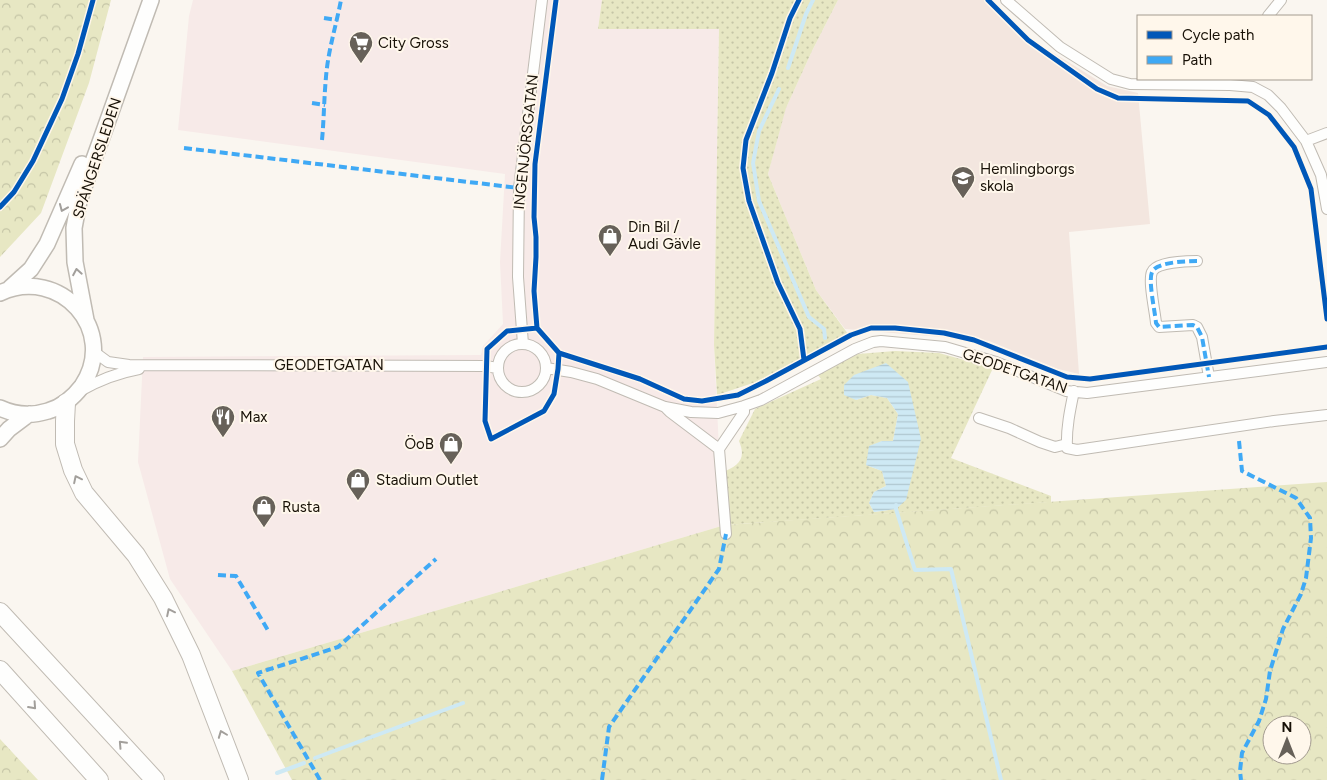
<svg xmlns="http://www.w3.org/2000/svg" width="1327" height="780" font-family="Figtree,sans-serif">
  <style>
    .commercial { fill: #f7eae8 }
    .education { fill: #f3e6df }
    .grass { fill: url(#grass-dots); fill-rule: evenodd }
    .forest { fill: url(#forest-crowns); fill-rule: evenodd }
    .water { fill: url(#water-rules) }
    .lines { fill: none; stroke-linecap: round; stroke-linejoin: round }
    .stream { stroke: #cee9f4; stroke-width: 4 }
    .street-casing { stroke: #c0bbb3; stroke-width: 12 }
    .primary-casing { stroke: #c0bbb3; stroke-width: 18 }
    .highway-casing { stroke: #c0bbb3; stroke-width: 20 }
    .street { stroke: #fefefd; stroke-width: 10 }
    .primary { stroke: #fefefd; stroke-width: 15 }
    .highway { stroke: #fefefd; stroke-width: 18 }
    .quiet { stroke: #3fa9f5; stroke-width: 4; stroke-dasharray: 8 4; stroke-linecap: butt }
    .cycleway-casing { stroke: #fff7eb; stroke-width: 8 }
    .cycleway { stroke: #0057b8; stroke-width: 5 }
    .oneway { stroke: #a29f9b }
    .labels { text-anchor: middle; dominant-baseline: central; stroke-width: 4; stroke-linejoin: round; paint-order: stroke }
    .poi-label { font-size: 15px; fill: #181107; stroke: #fff7eb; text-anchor: start }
    .street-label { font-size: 15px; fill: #181107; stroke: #fff7eb }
  </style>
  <defs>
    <pattern id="grass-dots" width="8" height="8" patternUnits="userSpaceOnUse" patternTransform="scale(1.25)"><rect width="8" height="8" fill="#e7e7c3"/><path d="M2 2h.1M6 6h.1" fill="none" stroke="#c5c5a6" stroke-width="1.8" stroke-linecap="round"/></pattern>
    <pattern id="forest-crowns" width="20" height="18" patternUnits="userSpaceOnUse" patternTransform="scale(1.25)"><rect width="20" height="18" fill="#e7e7c3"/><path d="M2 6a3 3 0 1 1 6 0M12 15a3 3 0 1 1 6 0" fill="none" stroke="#c5c5a6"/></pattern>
    <pattern id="water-rules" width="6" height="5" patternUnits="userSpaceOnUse" patternTransform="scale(1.25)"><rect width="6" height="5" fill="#cee9f4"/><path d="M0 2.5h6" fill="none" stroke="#b0c7d0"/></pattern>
  </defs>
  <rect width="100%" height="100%" fill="#faf6f0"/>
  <path class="commercial" d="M193,0H602L598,29H719L714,345L719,449L725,525L232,671L170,579L138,462L143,357L481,355L483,346L503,324L500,262L505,174L178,130L189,16Z"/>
  <path class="education" d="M838,0H993L1031,39L1107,86L1138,93L1150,224L1069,232L1079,374L1058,369L989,341L845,329L816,290L768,174L785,110L812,51Z"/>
  <path class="grass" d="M602,0H838L812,51L786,108L768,174L816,290L848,334L756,382L717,395L714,345L719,29H598Z
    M895,351L939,353L993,368L951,458L1051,496V502L725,525L721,473C738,466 747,460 739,441L755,409L821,379L817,374L858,354ZM908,382L896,509L874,512L869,503L874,492L886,486L882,471L866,465L881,441H893L898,414L887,398L871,395L856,400L844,385Z"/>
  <path class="forest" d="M0,0H111L89,83L41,213L0,257Z
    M1327,482V780H292L232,671L725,525ZM1272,725H1302V755H1272Z
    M0,739L38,780H0Z"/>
  <path class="water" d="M886,363L908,382L921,439L906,500L896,509L874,512L869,503L874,492L886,486L882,471L866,465L869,446L882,441H893L898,414L887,398L871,395L856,400L844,395V385L854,375Z"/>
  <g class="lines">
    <path class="stream" d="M788,68L806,14L813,0
      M779,89L759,131L753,163L759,201L809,317L824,329L825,338
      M896,505V509L915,570L951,569L1001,780
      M315,758L463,703
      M277,773L304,763"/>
    <g class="street-casing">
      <path id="street" d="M1006,0L1060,47L1111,79L1130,84L1230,85L1253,87L1268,95L1281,108L1306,141L1321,175L1327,209
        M1268,16L1281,0
        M1306,141L1327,133
        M1197,261C1187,261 1156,262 1152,272C1148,281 1155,311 1156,323L1159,327L1193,325L1197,327L1202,337L1209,377
        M498 368a24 24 0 1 1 48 0a24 24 0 1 1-48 0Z
        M523,344L518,277L519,188L542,0
        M93,351L108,362L129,365L486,366L497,368
        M546,368L571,372L597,379L665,407L691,412L718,413L744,406L761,400L855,349L873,342L881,341L945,347L996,362L1066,391L1087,393L1327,362
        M80,391C99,380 117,373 139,369
        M1074,391C1070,410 1066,429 1067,448L1077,450L1274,421L1327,415
        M666,408L670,412L719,449L726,534
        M979,418L1009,428L1040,442L1055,447L1067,444
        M719,449L744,412V406"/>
    </g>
    <g class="primary-casing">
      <path id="primary" d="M10,288L31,269L47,244L82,164
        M0,293C60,265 119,331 82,386C73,398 62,407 48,411C32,416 15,415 0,408
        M86,320L75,262L74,228L79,201L151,0
        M0,439L9,429L29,414"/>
    </g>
    <g class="highway-casing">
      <path id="highway" d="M66,403L65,421V444L73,470L84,493L136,555L163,598L191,655L239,780
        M0,612L155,780
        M0,670L99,780"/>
    </g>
    <use href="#street" class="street"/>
    <use href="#primary" class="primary"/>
    <use href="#highway" class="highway"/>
    <path class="quiet" d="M324,18L337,20
      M312,103L325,105
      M322,140C324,119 324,98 326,77C328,51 336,26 341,0
      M184,148L519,188
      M1197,261C1187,261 1156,262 1152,272C1148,281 1155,311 1156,323L1159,327L1193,325L1197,327L1202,337L1209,377
      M1239,441L1242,471L1296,498L1310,518L1311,538L1306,578L1301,594L1283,629L1270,671L1266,699L1259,721L1242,753L1240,771L1241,780
      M218,575L236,576L269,632
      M320,780L258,673L338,647L436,559
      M602,780L609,727L719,569L726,534"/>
    <g class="cycleway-casing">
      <path id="cycleway" d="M556,0L535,164L534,217L536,237V257L534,291L537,328L559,353L640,379L684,399L702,401L738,395L766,381L851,335L871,328H895L944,333L974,340L1067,377L1090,379L1327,347
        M799,0L790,18L772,73L746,140L743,168L749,201L778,283L800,329L804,360
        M988,0L1028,40L1097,89L1118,98L1248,101L1269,115L1294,147L1311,189L1327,319
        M0,207L14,192L33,161L62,99L78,54L93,0
        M537,328L507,331L487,349L485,421L491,439L544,411L554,394L558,369L559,353"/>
    </g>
    <use href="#cycleway" class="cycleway"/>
  </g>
  <defs><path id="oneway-chevron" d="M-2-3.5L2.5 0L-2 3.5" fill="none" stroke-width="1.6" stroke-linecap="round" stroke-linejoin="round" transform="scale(1.25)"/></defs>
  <g class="oneway">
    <use href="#oneway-chevron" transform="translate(63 208) rotate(113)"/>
    <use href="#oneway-chevron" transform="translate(77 272) rotate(-100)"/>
    <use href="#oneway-chevron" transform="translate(77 479) rotate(-116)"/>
    <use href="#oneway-chevron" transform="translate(170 612) rotate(-116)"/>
    <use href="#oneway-chevron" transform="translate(33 706) rotate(48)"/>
    <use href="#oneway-chevron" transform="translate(222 734) rotate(-111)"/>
    <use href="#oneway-chevron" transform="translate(122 744) rotate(-133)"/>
  </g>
  <defs>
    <g id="supermarket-pin" transform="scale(1.25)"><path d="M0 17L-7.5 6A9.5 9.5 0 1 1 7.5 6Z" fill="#676159" stroke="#fff7eb"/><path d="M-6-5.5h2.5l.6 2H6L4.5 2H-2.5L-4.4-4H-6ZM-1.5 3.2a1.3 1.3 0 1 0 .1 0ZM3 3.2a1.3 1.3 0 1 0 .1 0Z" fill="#fff"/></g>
    <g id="school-pin" transform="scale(1.25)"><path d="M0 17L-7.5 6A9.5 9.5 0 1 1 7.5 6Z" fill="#676159" stroke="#fff7eb"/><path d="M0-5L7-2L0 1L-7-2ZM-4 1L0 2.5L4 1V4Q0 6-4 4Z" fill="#fff"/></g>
    <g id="shop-pin" transform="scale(1.25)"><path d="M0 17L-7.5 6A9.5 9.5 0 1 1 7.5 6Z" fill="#676159" stroke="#fff7eb"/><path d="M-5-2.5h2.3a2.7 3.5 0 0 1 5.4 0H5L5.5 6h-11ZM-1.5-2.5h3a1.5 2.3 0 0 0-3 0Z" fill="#fff"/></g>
    <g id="restaurant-pin" transform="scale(1.25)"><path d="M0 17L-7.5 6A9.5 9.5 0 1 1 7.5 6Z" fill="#676159" stroke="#fff7eb"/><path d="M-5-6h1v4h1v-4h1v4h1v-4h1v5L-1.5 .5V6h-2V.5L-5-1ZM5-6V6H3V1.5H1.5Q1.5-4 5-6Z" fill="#fff"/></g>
  </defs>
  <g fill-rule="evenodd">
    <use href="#supermarket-pin" x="361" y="43"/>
    <use href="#school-pin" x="963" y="178"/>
    <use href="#shop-pin" x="610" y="236"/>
    <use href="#restaurant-pin" x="223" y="417"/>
    <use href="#shop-pin" x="451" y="444"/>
    <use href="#shop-pin" x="358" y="480"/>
    <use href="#shop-pin" x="264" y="507"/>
  </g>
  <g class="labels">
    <g class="poi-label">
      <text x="378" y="43">City Gross</text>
      <text x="980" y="169">Hemlingborgs<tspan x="980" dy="17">skola</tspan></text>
      <text x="628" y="227">Din Bil /<tspan x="628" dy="17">Audi Gävle</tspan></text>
      <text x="240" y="417">Max</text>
      <text x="434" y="444" text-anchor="end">ÖoB</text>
      <text x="376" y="480">Stadium Outlet</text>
      <text x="282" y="507">Rusta</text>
    </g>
    <g class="street-label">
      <text transform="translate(526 142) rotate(-84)">INGENJÖRSGATAN</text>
      <text transform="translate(97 158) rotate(-72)">SPÄNGERSLEDEN</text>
      <text x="329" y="365">GEODETGATAN</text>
      <text transform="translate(1015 371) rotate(19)">GEODETGATAN</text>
    </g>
  </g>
  <rect x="1137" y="15" width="175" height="65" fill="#fff7eb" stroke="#a39b90"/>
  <rect x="1147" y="31" width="25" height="8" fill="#0057b8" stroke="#a39b90"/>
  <text x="1182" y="40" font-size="15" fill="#181107">Cycle path</text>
  <rect x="1147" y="56" width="25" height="8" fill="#3fa9f5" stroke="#a39b90"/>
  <text x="1182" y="65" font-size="15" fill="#181107">Path</text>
  <g transform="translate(1287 740)"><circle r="24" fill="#fff7eb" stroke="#a39b90"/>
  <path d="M0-4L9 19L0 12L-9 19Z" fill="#676159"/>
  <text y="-8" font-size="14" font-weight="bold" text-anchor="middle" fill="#181107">N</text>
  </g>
</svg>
